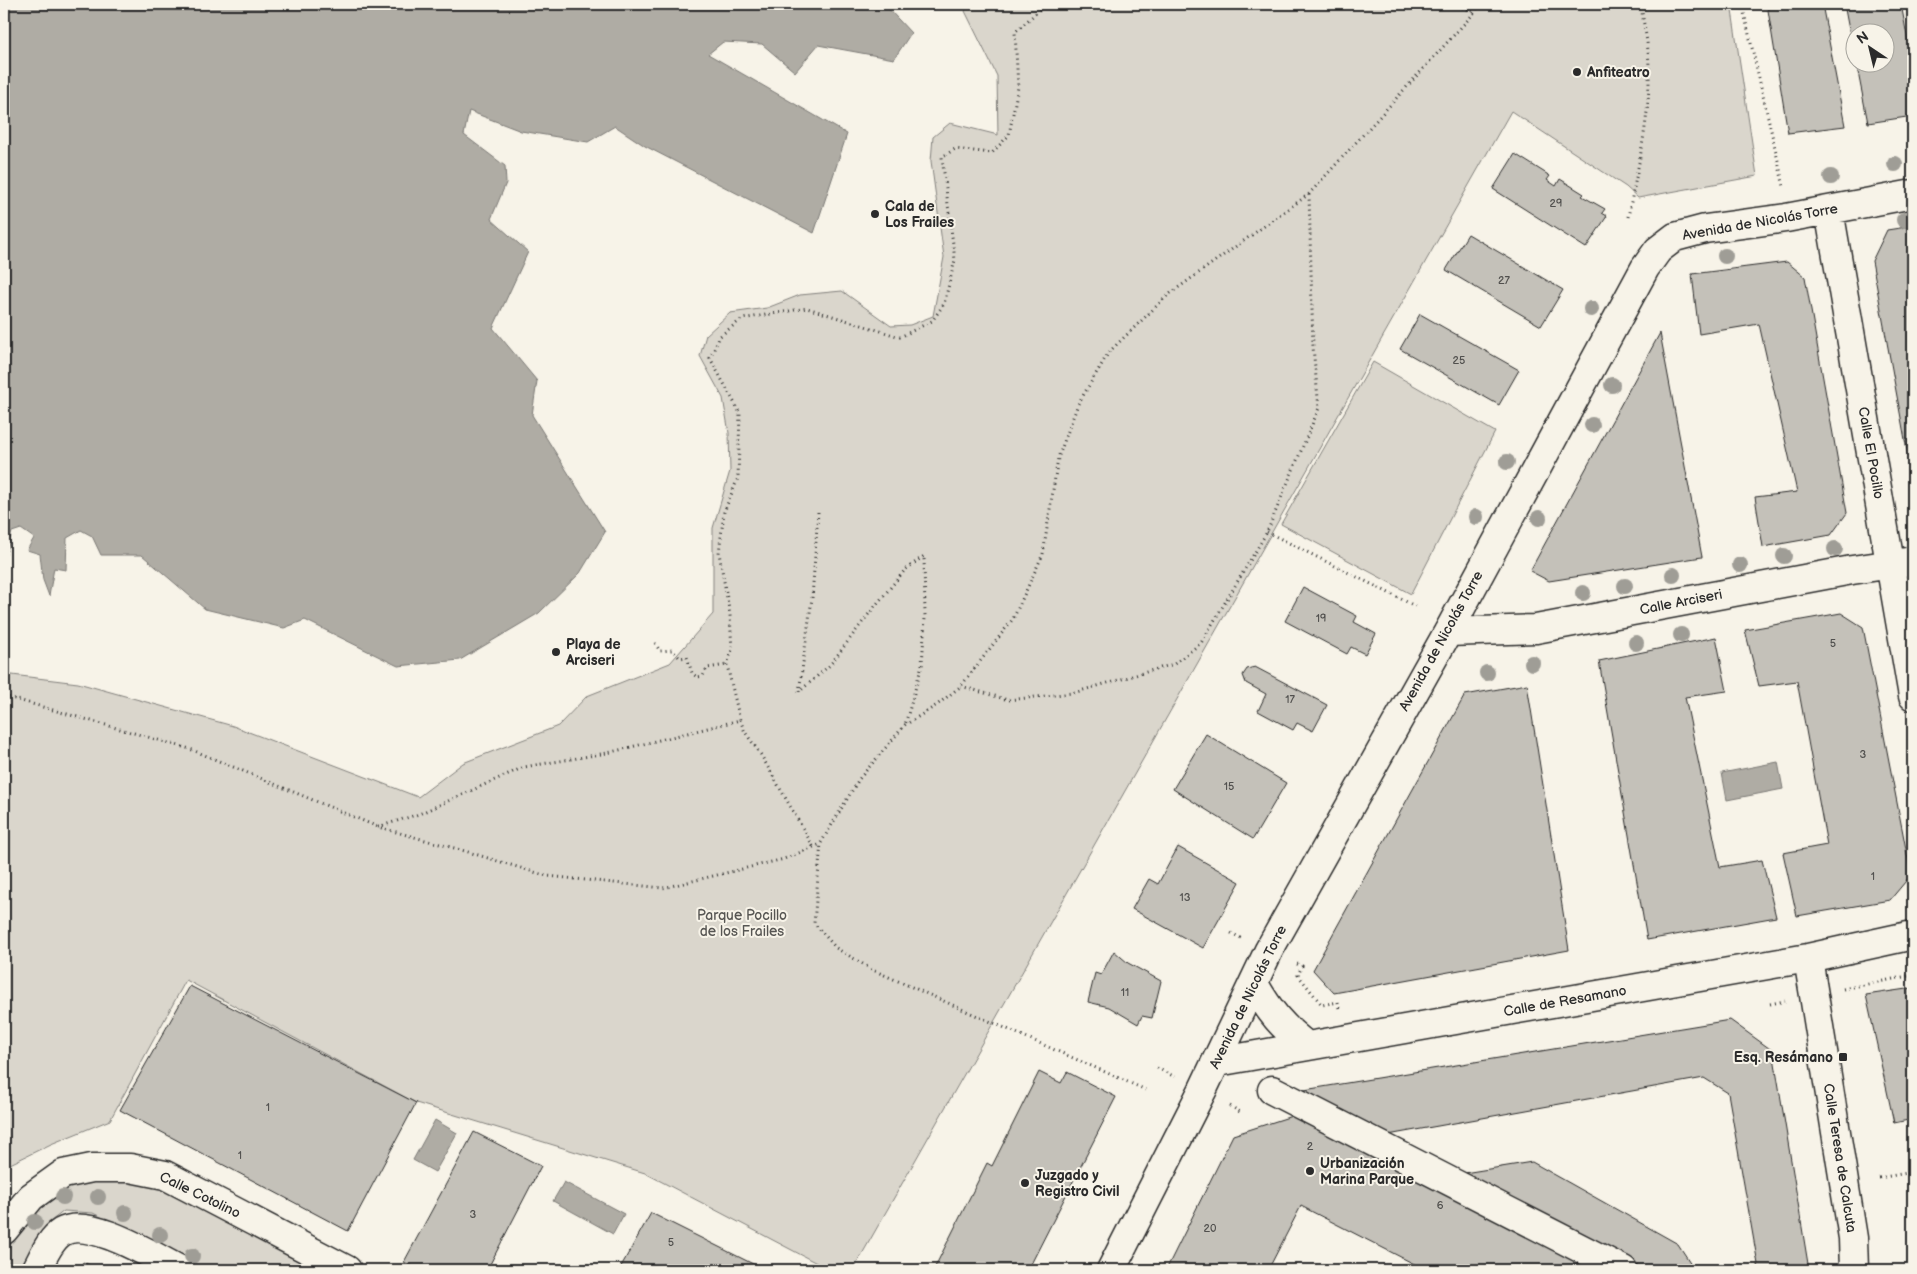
<svg xmlns="http://www.w3.org/2000/svg" width="1917" height="1274" font-family="'Balsamiq Sans',sans-serif">
  <style>
    .green { fill: #dad6cc; stroke: #82807c }
    .water { fill: #afaca4; stroke: #7a7874 }
    .building { fill: #c4c1b9; stroke: #2b2b2b }
    .lines { fill: none; stroke-linecap: round; stroke-linejoin: round }
    .pedestrian-casing { stroke: #2b2b2b; stroke-width: 31 }
    .minor-casing { stroke: #2b2b2b; stroke-width: 31 }
    .path { stroke: #2b2b2b; stroke-width: 3; stroke-dasharray: 1 4; stroke-linecap: butt }
    .pedestrian { stroke: #f7f3e8; stroke-width: 28 }
    .minor { stroke: #f7f3e8; stroke-width: 28 }
    .tree { fill: #9f9d96 }
    .poi-dot { fill: #2b2b2b; stroke: #f7f3e8; stroke-width: 2 }
    .labels { text-anchor: middle; dominant-baseline: central; stroke-width: 4; stroke-linejoin: round; paint-order: stroke }
    .number-label { font-size: 11px; fill: #51504e }
    .poi-label { font-size: 14px; font-weight: bold; fill: #2b2b2b; stroke: #f7f3e8; text-anchor: start }
    .street-label { font-size: 14px; fill: #2b2b2b; stroke: #f7f3e8 }
    .park-label { font-size: 14px; fill: #575653; stroke: #f7f3e8 }
  </style>
  <rect width="100%" height="100%" fill="#f7f3e8"/>
  <filter id="ink" filterUnits="userSpaceOnUse"><feTurbulence type="fractalNoise" baseFrequency=".02" numOctaves="2"/><feDisplacementMap in="SourceGraphic" scale="10" xChannelSelector="R" yChannelSelector="G"/><feConvolveMatrix kernelMatrix="1 2 1 2 8 2 1 2 1" color-interpolation-filters="sRGB"/></filter>
  <g filter="url(#ink)">
    <path class="green" d="M970,4H1731L1757,176L1638,198L1626,187L1511,111L853,1270H830L645,1173L416,1103L186,980L110,1120L51,1144L4,1167V674L78,683L233,726L418,797L463,763L558,726L587,696L670,663L713,614V528L730,471L729,433L723,398L700,356L706,335L730,313L767,308L800,295L842,291L891,326L910,325L933,316L944,257L931,161L933,137L950,123L998,135L997,76L965,11Z
      M1373,362L1495,432L1411,594L1281,524Z
      M109,1178L152,1184L323,1270H207L93,1213L64,1211L47,1224L22,1270H4C4,1255 11,1240 21,1228C25,1222 30,1215 35,1209C53,1189 84,1182 109,1178Z"/>
    <path class="water" d="M4,4H884L911,33L894,59L818,45L795,72L762,44L723,42L708,54L847,134L814,233L645,146L615,126L588,142L521,131L469,111L464,135L505,166L506,183L491,219L528,252L493,328L537,381L532,415L605,532L580,573L539,613L460,660L398,666L305,620L284,628L205,609L142,555H101L92,536L81,530L67,538L66,570L54,568L49,596L43,580L40,554L27,550L34,538L21,529L12,532L4,561L9,591L4,595Z
      M1778,762L1783,789L1727,800L1722,773Z
      M435,1120L457,1133L435,1172L413,1160Z
      M564,1182L624,1214L613,1234L553,1201Z"/>
    <path class="building" d="M1767,4H1822L1845,126L1788,133Z
      M1844,4H1901L1913,68V116L1868,123L1856,62H1884V32H1854V56Z
      M1515,154L1550,176L1547,180L1556,186L1560,179L1584,194L1582,196L1605,209L1602,213L1607,216L1586,248L1493,189Z
      M1913,226V483L1872,261L1887,230Z
      M1468,234L1563,290L1541,326L1446,270Z
      M1787,262L1805,277L1847,513L1831,535L1763,547L1755,497L1797,492L1759,324L1699,334L1692,274Z
      M1420,314L1519,370L1499,405L1400,349Z
      M1660,333L1702,557L1549,581L1530,571Z
      M1303,587L1357,616L1354,622L1376,634L1365,654L1351,647L1347,654L1285,621Z
      M1841,613L1863,627L1911,875L1890,900L1797,916L1783,853L1827,845L1797,681L1759,686L1745,630Z
      M1716,637L1727,691L1685,697L1720,867L1762,860L1776,917L1647,940L1599,661Z
      M1255,667L1327,705L1313,731L1297,723L1293,730L1258,711L1266,694L1246,683L1243,675L1247,669Z
      M1527,684L1569,950L1334,993L1313,970L1465,695Z
      M1206,734L1286,783L1253,839L1173,789Z
      M1178,847L1240,882L1203,948L1132,909L1149,879L1158,884Z
      M1114,951L1128,963L1161,981L1152,1018L1142,1016L1138,1024L1109,1007L1088,1002L1095,973L1101,975Z
      M190,986L416,1103L348,1231L120,1110Z
      M1913,988V1119L1894,1123L1866,995Z
      M1730,1020L1773,1051L1809,1270H1759L1728,1093L1704,1078L1388,1135L1298,1091Z
      M1039,1072L1061,1083L1067,1072L1116,1097L1028,1270H942L935,1267L987,1163L992,1166Z
      M1295,1115L1604,1270H1426L1301,1206L1268,1270H1166L1233,1135Z
      M474,1132L541,1166L487,1270H420L404,1262Z
      M1532,1162L1678,1244L1695,1270H1644L1458,1174Z
      M651,1213L765,1270H619Z
      M83,1262L100,1270H79Z"/>
    <g class="lines">
      <g class="pedestrian-casing">
        <path id="pedestrian" d="M1272,1090L1623,1270"/>
      </g>
      <g class="minor-casing">
        <path id="minor" d="M1829,210L1913,696
          M1448,632L1536,629L1852,570L1913,561
          M1808,958L1853,1238L1854,1270
          M1254,984C1270,1012 1281,1026 1307,1046
          M1217,1062L1808,958L1913,935
          M4,1230L31,1197L63,1174L92,1168H130L165,1175L347,1270
          M36,1270C43,1258 49,1240 62,1232C89,1216 154,1257 180,1270
          M1111,1270L1202,1091L1269,950L1448,632L1645,268L1658,250L1675,237L1705,229L1786,218L1913,194"/>
      </g>
      <path class="path" d="M1139,4L1162,8L1164,4
        M1453,4L1475,12
        M1742,4L1784,187
        M1628,217C1640,156 1657,92 1645,30C1643,21 1643,12 1639,4
        M818,512L812,598L799,692L830,665L871,611L905,570L924,556L925,618L922,665L905,725
        M1267,532L1415,606
        M655,643L660,651L672,650L680,658L687,657L692,673L697,677L703,676L707,668L727,665
        M961,686L1008,700L1073,693L1174,664L1201,643L1267,532L1319,408L1313,347L1309,194
        M4,696L190,749L378,827L465,851L547,876L663,888L784,859L821,844
        M740,720L745,732L761,755L814,848
        M378,827L419,814L524,767L607,753L740,720L727,665L732,650L730,615L719,553L724,512L738,478L740,413L710,358L720,336L742,319L807,308L900,337L932,321L944,304L955,260L942,157L955,149L992,153L1009,135L1018,87L1015,32L1046,4
        M1231,933L1241,938
        M1297,964L1302,966L1298,975L1322,1005L1338,1002L1339,1009
        M1843,989L1913,975
        M1770,1004L1785,1001
        M1157,1068L1175,1077
        M1146,1090L873,970L836,948L814,923L821,843L859,779L905,725L937,705L961,686L1013,619L1043,554L1058,458L1078,404L1109,352L1168,295L1309,194L1475,12L1480,4
        M1230,1106L1240,1112
        M1879,1178L1913,1172"/>
      <use href="#pedestrian" class="pedestrian"/>
      <use href="#minor" class="minor"/>
    </g>
    <g class="tree">
      <circle cx="1895" cy="164" r="8"/>
      <circle cx="1831" cy="177" r="8"/>
      <circle cx="1904" cy="220" r="8"/>
      <circle cx="1725" cy="256" r="8"/>
      <circle cx="1591" cy="309" r="8"/>
      <circle cx="1612" cy="385" r="8"/>
      <circle cx="1592" cy="425" r="8"/>
      <circle cx="1507" cy="462" r="8"/>
      <circle cx="1476" cy="517" r="8"/>
      <circle cx="1539" cy="518" r="8"/>
      <circle cx="1835" cy="549" r="8"/>
      <circle cx="1784" cy="556" r="8"/>
      <circle cx="1740" cy="565" r="8"/>
      <circle cx="1673" cy="575" r="8"/>
      <circle cx="1625" cy="586" r="8"/>
      <circle cx="1583" cy="593" r="8"/>
      <circle cx="1681" cy="635" r="8"/>
      <circle cx="1636" cy="643" r="8"/>
      <circle cx="1532" cy="663" r="8"/>
      <circle cx="1487" cy="673" r="8"/>
      <circle cx="63" cy="1197" r="8"/>
      <circle cx="98" cy="1197" r="8"/>
      <circle cx="125" cy="1213" r="8"/>
      <circle cx="35" cy="1222" r="8"/>
      <circle cx="160" cy="1235" r="8"/>
      <circle cx="192" cy="1256" r="8"/>
    </g>
  </g>
  <g class="poi-dot">
    <circle cx="1577" cy="72" r="5"/>
    <circle cx="875" cy="214" r="5"/>
    <circle cx="556" cy="652" r="5"/>
    <rect x="1838" y="1052" width="10" height="10" rx="2.5"/>
    <circle cx="1310" cy="1171" r="5"/>
    <circle cx="1025" cy="1183" r="5"/>
  </g>
  <g class="labels">
    <g class="number-label">
      <text x="1556" y="203">29</text>
      <text x="1504" y="280">27</text>
      <text x="1459" y="360">25</text>
      <text x="1321" y="618">19</text>
      <text x="1833" y="643">5</text>
      <text x="1290" y="699">17</text>
      <text x="1863" y="754">3</text>
      <text x="1229" y="786">15</text>
      <text x="1873" y="876">1</text>
      <text x="1185" y="897">13</text>
      <text x="1125" y="992">11</text>
      <text x="268" y="1107">1</text>
      <text x="1310" y="1146">2</text>
      <text x="240" y="1155">1</text>
      <text x="1440" y="1205">6</text>
      <text x="473" y="1214">3</text>
      <text x="1210" y="1228">20</text>
      <text x="671" y="1242">5</text>
    </g>
    <g class="poi-label">
      <text x="1587" y="72">Anfiteatro</text>
      <text x="885" y="206">Cala de<tspan x="885" dy="16">Los Frailes</tspan></text>
      <text x="566" y="644">Playa de<tspan x="566" dy="16">Arciseri</tspan></text>
      <text x="1833" y="1057" text-anchor="end">Esq. Resámano</text>
      <text x="1320" y="1163">Urbanización<tspan x="1320" dy="16">Marina Parque</tspan></text>
      <text x="1035" y="1175">Juzgado y<tspan x="1035" dy="16">Registro Civil</tspan></text>
    </g>
    <g class="street-label">
      <text transform="translate(1760 222) rotate(-10)">Avenida de Nicolás Torre</text>
      <text transform="translate(1871 453) rotate(80)">Calle El Pocillo</text>
      <text transform="translate(1681 602) rotate(-11)">Calle Arciseri</text>
      <text transform="translate(1441 641) rotate(-61)">Avenida de Nicolás Torre</text>
      <text transform="translate(1248 997) rotate(-64)">Avenida de Nicolás Torre</text>
      <text transform="translate(1565 1001) rotate(-10)">Calle de Resamano</text>
      <text transform="translate(1840 1158) rotate(81)">Calle Teresa de Calcuta</text>
      <text transform="translate(200 1195) rotate(26)">Calle Cotolino</text>
    </g>
    <g class="park-label">
      <text x="742" y="915">Parque Pocillo<tspan x="742" dy="16">de los Frailes</tspan></text>
    </g>
  </g>
  <rect width="1917" height="1274" fill="none" stroke="#f7f3e8" stroke-width="20"/>
  <rect x="10" y="10" width="1897" height="1254" fill="none" stroke="#2b2b2b" stroke-width="2" filter="url(#ink)"/>
  <g transform="translate(1870 48) rotate(325)"><circle r="24" fill="#f7f3e8" stroke="#a5a39c"/>
  <path d="M0-4L9 19L0 12L-9 19Z" fill="#2b2b2b"/>
  <text y="-8" font-size="14" font-weight="bold" text-anchor="middle" fill="#2b2b2b">N</text>
  </g>
</svg>
